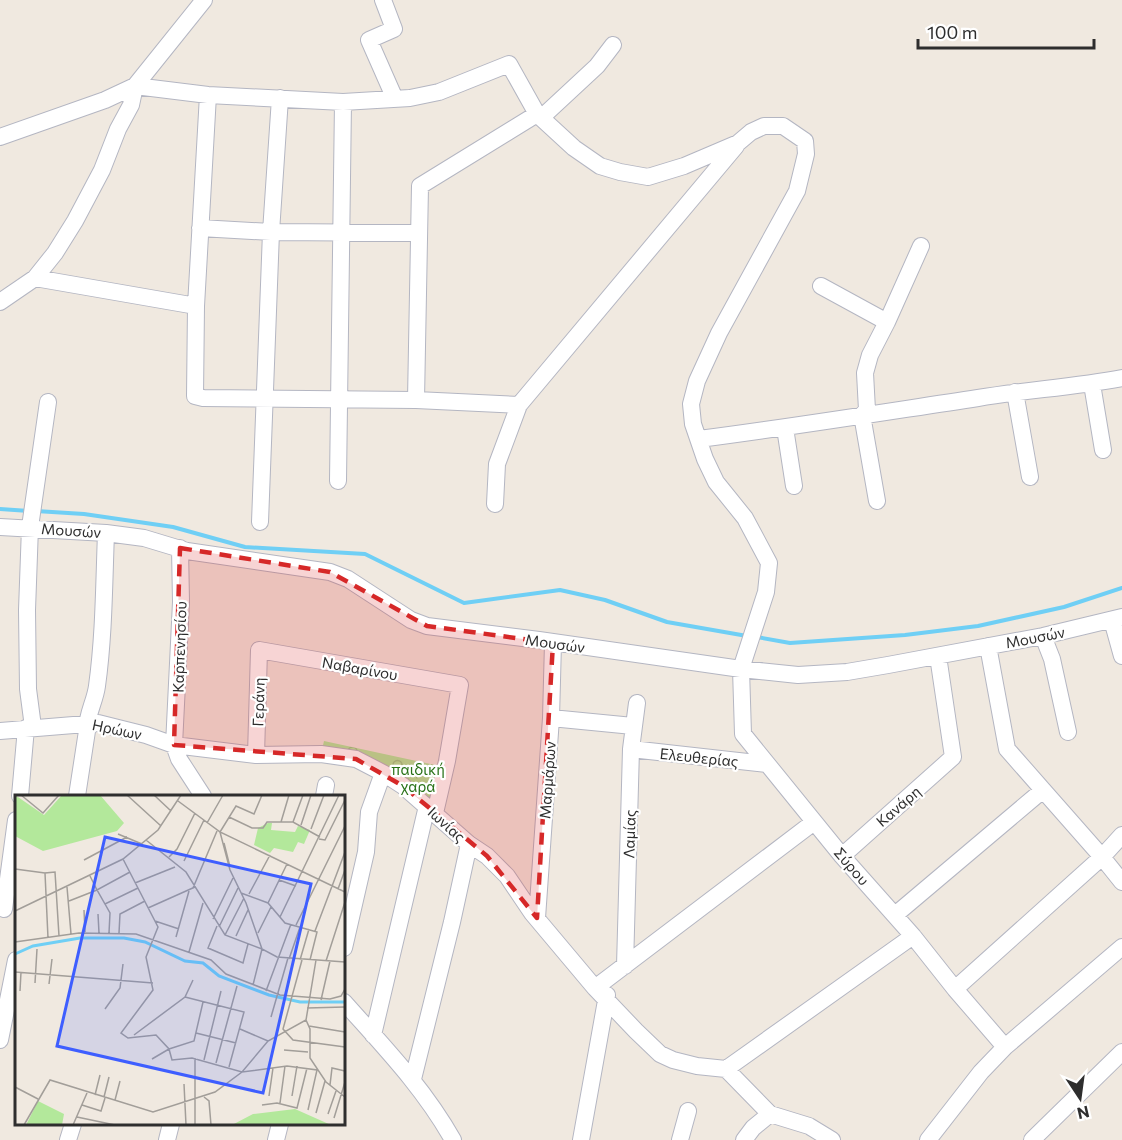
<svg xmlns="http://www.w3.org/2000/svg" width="1122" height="1140" font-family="Commissioner,sans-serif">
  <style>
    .forest { fill: url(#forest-crowns) }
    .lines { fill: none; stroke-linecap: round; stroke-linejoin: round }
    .stream { stroke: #6fcff5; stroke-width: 4 }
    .minor-casing { stroke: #b4b6c2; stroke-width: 18 }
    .minor { stroke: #fff; stroke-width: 16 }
    .marked { fill: #d62828; fill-opacity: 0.2; stroke: #d62828; stroke-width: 4.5; stroke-dasharray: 12 8; stroke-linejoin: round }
    .labels { text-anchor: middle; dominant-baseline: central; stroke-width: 4.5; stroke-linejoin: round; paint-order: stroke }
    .street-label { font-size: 15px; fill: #2e2e2e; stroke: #fff }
    .park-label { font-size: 15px; fill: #287117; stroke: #fff }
    .inset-river { fill: none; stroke: #6fcff5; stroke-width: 3 }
    .inset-road { fill: none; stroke: #a29e99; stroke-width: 1.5 }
    .view { fill: #3e5eff; fill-opacity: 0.15; stroke: #3e5eff; stroke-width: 3 }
    .inset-edge { fill: none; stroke: #2e2e2e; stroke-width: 3 }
  </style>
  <defs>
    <pattern id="forest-crowns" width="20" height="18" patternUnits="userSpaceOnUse" patternTransform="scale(1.5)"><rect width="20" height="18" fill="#b3e89b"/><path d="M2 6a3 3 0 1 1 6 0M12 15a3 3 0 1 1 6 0" fill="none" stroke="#9ac786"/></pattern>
  </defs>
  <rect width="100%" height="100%" fill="#f0e9e0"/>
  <path class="forest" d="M324,741L435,765V813L403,786L321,754Z"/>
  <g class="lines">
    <path class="stream" d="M0,509L29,511
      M36,511L84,514L173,527L245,547L365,554L464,603L560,590L605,600L667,622L747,636
      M757,637L790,643L905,635L978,626L1064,607L1122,588"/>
    <g class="minor-casing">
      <path id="minor" d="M383,0L394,29L369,40L395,99
        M208,95L196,306L195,396L203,398L416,400L519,405
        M541,118L597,66L613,45
        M0,137L105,100L135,86L208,95L343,102L410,98L439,92L509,64L537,114L574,148L600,166L620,172L648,177L684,166L738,143L751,132L764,126H783L805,141L806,154L797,191L719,333L697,381L691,404L693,424L705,459L716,482L745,518L769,563L766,592L741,669L743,734L842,856L913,936L955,989L1005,1047
        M200,228L271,232L418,233
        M35,278L196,306
        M821,286L887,322
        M0,302L35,278L55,253L75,221L102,170L118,129L131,105L135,86L204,0
        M1092,384L1103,450
        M1015,392L1030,477
        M416,400L420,186L537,114
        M785,428L794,486
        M699,439C792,427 885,412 978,398C1026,390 1074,387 1122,378
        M338,481L343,102
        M877,501L862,415L867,410L865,373L870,355L887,322L921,246
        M495,504L497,464L519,405L736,146
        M260,522L271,232L280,98
        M0,527L106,533L144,538L187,551L330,572L348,579L411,620L427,626L539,640L741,669L798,675L847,672L888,665L1043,636L1122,617
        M180,548L181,602L174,745L256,755L321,754L356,759L383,773L403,786L469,844L487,856L507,876L532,913L595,988L636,1031L660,1054L673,1060L697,1066L726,1069L913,936
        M1112,620L1122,656
        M1043,636L1052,659L1068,732
        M988,646L1007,749L1043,790
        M551,718L633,726
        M33,727L28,689L27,610L30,527L48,402
        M0,731L98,723L146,735L174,745L179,759L203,796
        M631,749L766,764
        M256,755L259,650L460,685L447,761L435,813
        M20,796L26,728
        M77,796L87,731C86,715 95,702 97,686C104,636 104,584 106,533
        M324,796L326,785
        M842,856L953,757L938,656
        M4,909L16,820
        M895,915L1043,790L1102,857L1122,835
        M537,918L551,718L553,643
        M344,948L366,852L369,812L383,773
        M625,966L631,749L637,703
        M595,988L814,822
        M955,989L1102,857L1122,882
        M344,1002C384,1047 423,1087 453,1140
        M373,1035L427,806
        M0,1040L16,960
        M726,1069L770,1114L809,1126L832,1140
        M413,1079L452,922L469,844
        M68,1140L73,1124
        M167,1140L171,1124
        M276,1140L280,1124
        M581,1140L607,995
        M680,1140L688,1111
        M744,1140L753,1128L770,1114
        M928,1140L981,1072L1005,1047L1122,947
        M1032,1140L1122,1052"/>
    </g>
    <use href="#minor" class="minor"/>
  </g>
  <path class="marked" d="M180,548L330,572L427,626L553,643L537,918L487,856L403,786L356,759L174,745Z"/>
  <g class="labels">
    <g class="street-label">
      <text transform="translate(71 530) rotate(4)">Μουσών</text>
      <text transform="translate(1035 637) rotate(-11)">Μουσών</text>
      <text transform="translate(555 643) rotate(8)">Μουσών</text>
      <text transform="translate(179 647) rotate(-88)">Καρπενησίου</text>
      <text transform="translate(360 668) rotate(10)">Ναβαρίνου</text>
      <text transform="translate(258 702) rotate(-88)">Γεράνη</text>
      <text transform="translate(117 729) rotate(12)">Ηρώων</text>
      <text transform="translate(699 757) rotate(6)">Ελευθερίας</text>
      <text transform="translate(547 780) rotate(-86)">Μαρμάρων</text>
      <text transform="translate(898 806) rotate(-41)">Κανάρη</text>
      <text transform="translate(447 824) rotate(42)">Ιωνίας</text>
      <text transform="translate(629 834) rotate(-88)">Λαμίας</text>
      <text transform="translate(852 866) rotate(49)">Σύρου</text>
    </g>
    <g class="park-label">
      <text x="418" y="769">παιδική<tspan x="418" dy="17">χαρά</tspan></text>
    </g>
  </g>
  <g transform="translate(15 795)">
    <rect width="330" height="330" fill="#f0e9e0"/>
    <path d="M0,0L29,20L47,0H85L109,28L102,36L28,56L0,41ZM253,28H257L256,35L280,37L283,31L295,35L289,49L283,47L278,57L259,53L255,58L239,50L243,33ZM23,306L49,319L47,330H11ZM280,314L316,330H217L238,319Z" fill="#b3e89b"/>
    <path class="inset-river" d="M0,159L18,151L65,143H109L130,147L170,166L188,168L204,181L254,200L285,207H330"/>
    <path class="inset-road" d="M6,0L28,18L44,0M112,0L146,31M139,0L156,16M247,0L239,19L221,11L205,37L330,97M163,6L205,37L215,75L231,108L247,154L262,162L330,167M214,22L237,33H248L252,27H278L305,42M266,27L274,0M278,27L288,0M192,28L208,0M286,30L296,0M296,34L309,0M103,39L127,49M304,44L310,45L330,5M131,45L171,77L210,140L247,154L238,190M209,48L215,72M154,62L162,54L180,18M108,64L143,132L131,162L138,195L106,238L113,243L141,240L154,254L157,265L177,263L227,277L272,271L302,275L293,315M69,65L112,42M169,66L189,25M0,74L30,78M75,81L82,95L115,77M264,85L281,91M120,88L160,72M52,92L56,139M178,93L202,36M323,94L330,75M226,98L253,108L270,128L302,137L295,165M234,99L255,60M54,106L82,95L90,109L123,93M253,108L272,69M90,109L95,118L94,138M133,113L180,92M69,115L70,137M0,116L108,64L143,35L166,0M83,119L84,138M265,122L324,0M198,124L218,83M140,126L164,134M281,130L330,31M202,131L193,153L228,168L233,149M204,132L223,93M300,136L330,57M104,138L105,119L130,106M243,138L256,112M210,140L229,103M221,141L233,115M161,142L174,96M33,143L30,78L40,77L44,141M0,147L64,138L121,139L196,165L211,179L265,200L315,204L326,201L330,194M174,157L188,108M274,164L285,132M285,165L294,134M287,165L268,234L278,245L330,252M311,166L330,107M0,177L138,188M20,188L22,154M34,189L37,164M5,196L6,177M251,196L276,129M170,202L229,217L214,272M306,205L315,166M292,213L330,212M90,214L105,193L108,169M256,222L273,163M291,225L295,234V263L311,287L330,302M294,231L330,237M225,234L253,246M181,238L221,248M119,240L170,202L178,185M154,254L179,246L188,207M269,255L293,257M180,263V330M137,264L154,254M189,265L206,196M201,268L222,191M169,289L171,330M315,290L317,273L330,276M0,292L23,304M80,300L85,280M254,301L258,273M277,301L282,271M89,302L94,282M189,302L194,306L196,330M100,305L105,286M265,308L270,271M67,310L86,316L90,303M247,310L262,308L282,313L292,273M301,318L310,286M313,319L321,296M62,322L100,330M319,323L330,287M9,330L35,285L138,317L200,297L227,277L253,246L291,225L301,165M58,330L72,298"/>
    <path class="view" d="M90,42L296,89L248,298L42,251Z"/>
    <rect width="330" height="330" class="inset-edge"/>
  </g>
  <g transform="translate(1080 1098) rotate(167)" stroke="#ffffff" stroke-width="4.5" paint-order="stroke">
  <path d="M0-4.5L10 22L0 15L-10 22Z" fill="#2e2e2e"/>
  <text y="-9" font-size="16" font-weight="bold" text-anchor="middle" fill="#2e2e2e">N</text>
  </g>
  <path d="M918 39v9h176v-9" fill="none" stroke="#2e2e2e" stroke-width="3"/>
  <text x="927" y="39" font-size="18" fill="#2e2e2e" stroke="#ffffff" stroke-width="4.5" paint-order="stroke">100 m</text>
</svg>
